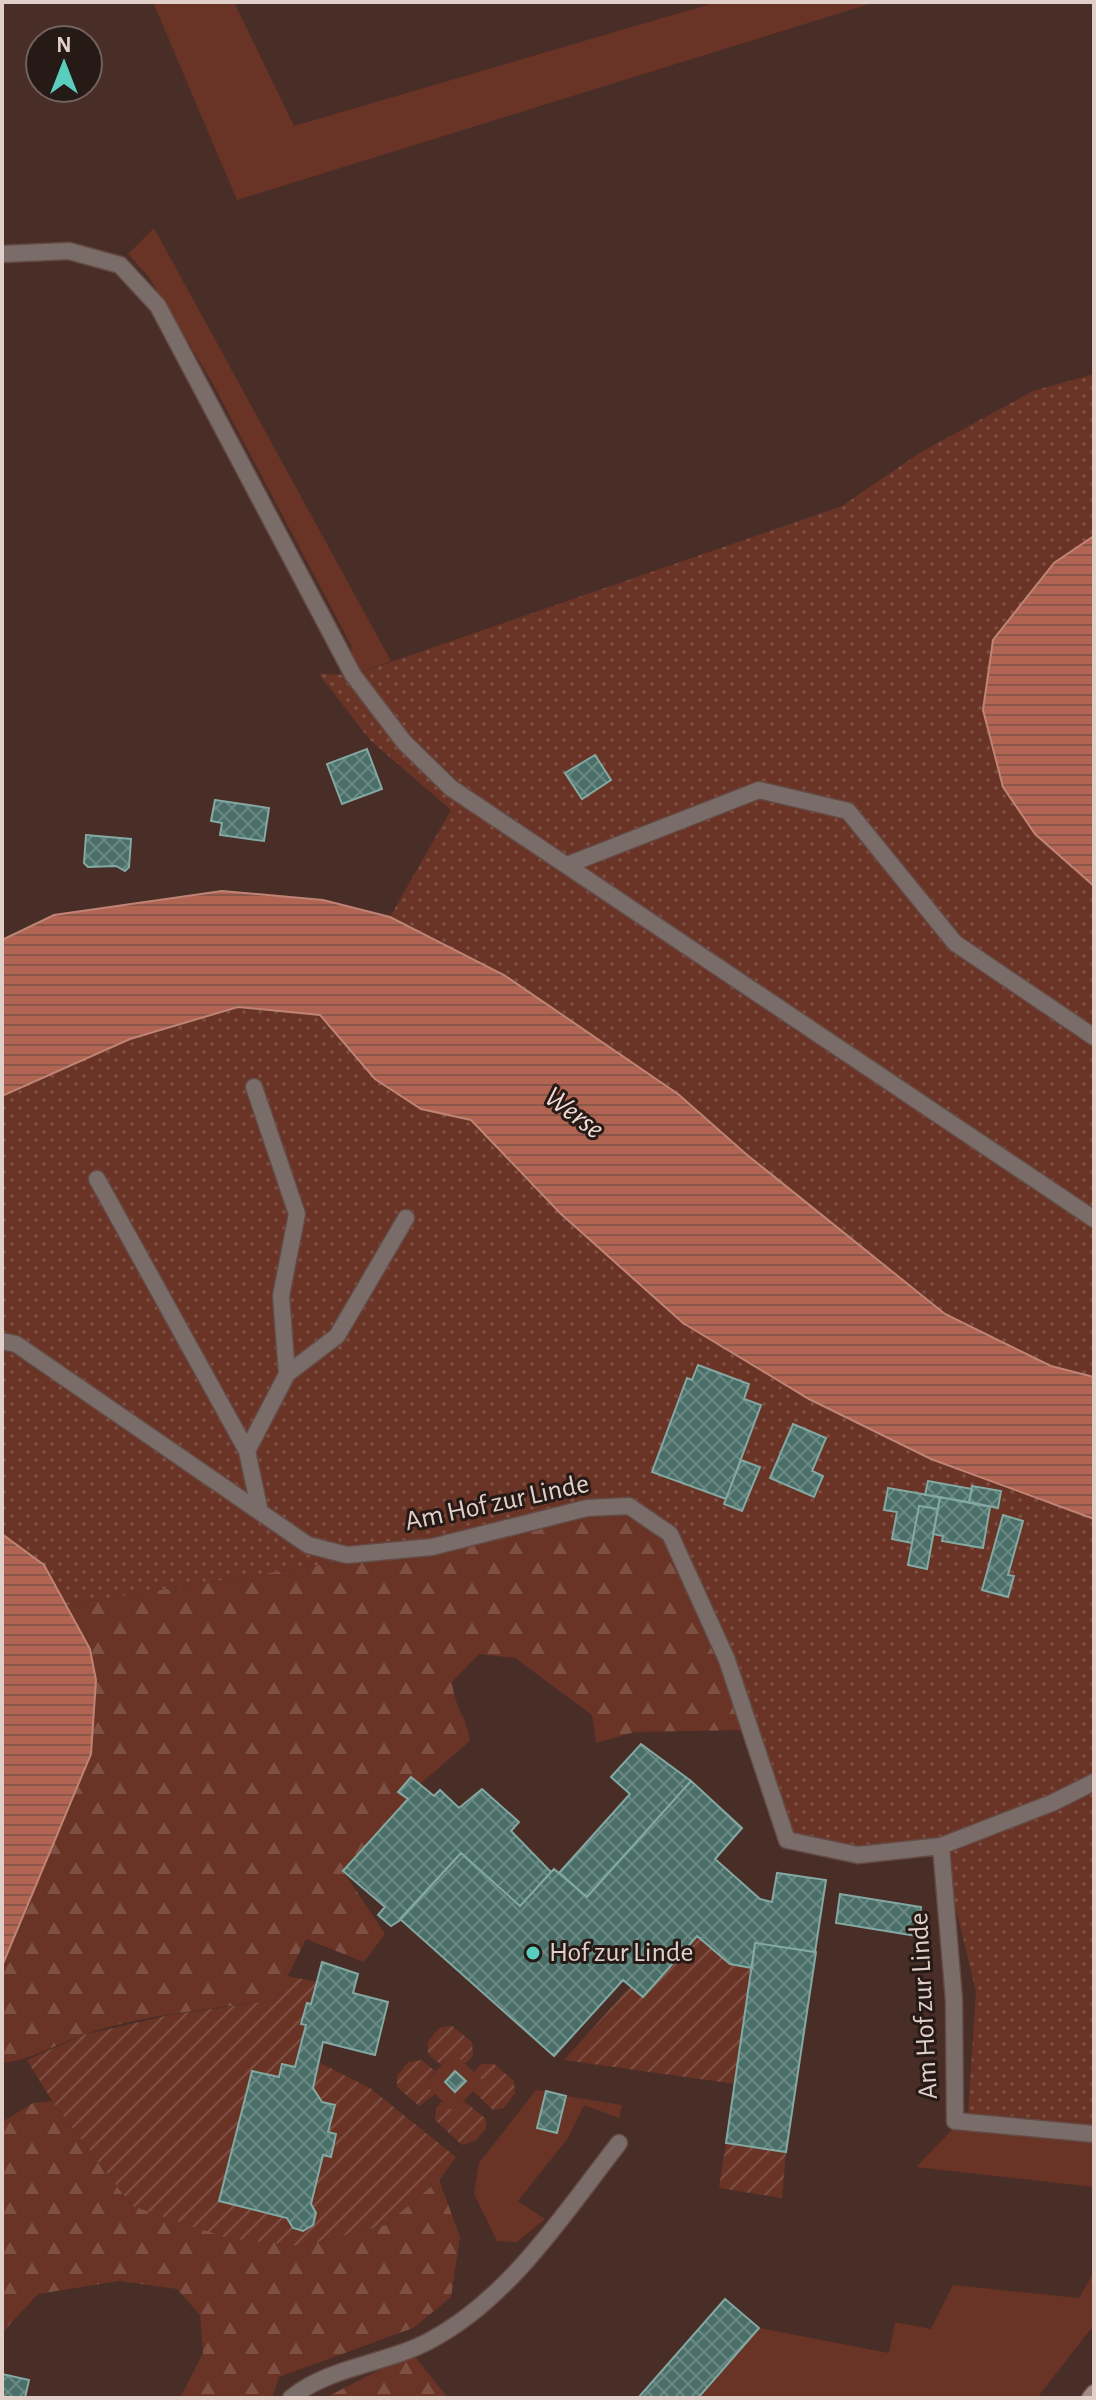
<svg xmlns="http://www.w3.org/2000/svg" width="1096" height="2400" font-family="'Alegreya Sans',sans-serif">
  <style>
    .grass { fill: #693326 }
    .forest { fill: url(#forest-firs) }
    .park { fill: url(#park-dots) }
    .garden { fill: url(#garden-furrows) }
    .water { fill: url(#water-rules); stroke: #bf8475; stroke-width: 2 }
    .building { fill: url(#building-cross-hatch); stroke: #83a9a2; stroke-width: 2 }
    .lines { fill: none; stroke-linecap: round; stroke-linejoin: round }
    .lane-casing { stroke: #644a44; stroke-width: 19 }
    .street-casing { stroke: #644a44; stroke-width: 19 }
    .secondary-casing { stroke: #644a44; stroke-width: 19 }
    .lane { stroke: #7a6c68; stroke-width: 16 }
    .street { stroke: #7a6c68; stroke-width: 16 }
    .secondary { stroke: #a08a84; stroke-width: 16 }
    .poi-dot { fill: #59cebe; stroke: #261a16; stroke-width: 3 }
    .labels { text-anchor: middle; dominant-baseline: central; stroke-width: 6; stroke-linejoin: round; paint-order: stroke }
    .street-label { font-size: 28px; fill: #e1cfca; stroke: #261a16 }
    .poi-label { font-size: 28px; fill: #e1cfca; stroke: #261a16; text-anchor: start }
    .water-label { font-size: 30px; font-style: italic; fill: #f2dbd5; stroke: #261a16 }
  </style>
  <defs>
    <pattern id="forest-firs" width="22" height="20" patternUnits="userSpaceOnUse" patternTransform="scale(2)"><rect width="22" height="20" fill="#693326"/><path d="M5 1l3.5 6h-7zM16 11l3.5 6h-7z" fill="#7e5044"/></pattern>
    <pattern id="park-dots" width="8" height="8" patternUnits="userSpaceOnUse" patternTransform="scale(2)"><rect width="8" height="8" fill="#693326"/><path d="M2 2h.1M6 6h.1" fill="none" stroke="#7e5044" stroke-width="1.8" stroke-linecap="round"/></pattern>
    <pattern id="garden-furrows" width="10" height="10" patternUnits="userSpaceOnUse" patternTransform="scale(2)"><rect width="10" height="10" fill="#693326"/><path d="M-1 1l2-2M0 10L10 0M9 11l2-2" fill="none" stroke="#7e5044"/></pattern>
    <pattern id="water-rules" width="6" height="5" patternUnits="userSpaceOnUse" patternTransform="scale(2)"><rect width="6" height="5" fill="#b06451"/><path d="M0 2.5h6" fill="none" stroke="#8a574a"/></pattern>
    <pattern id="building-cross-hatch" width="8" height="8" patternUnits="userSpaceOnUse" patternTransform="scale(2)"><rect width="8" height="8" fill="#4a6f69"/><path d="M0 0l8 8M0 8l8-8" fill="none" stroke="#6c8984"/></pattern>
  </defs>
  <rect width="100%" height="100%" fill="#492d27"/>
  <path class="grass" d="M153,2H234L294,126L717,2H876L237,200Z
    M154,228L391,661L353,675L351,645L212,382L149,277L128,254Z
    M454,2053L483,2081L453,2112L424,2083Z
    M536,2090L546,2091L537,2128L557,2133L566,2096L622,2105L619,2118L584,2105L568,2138L518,2201L545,2219L517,2242L497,2241L474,2194L479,2163Z
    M968,2113L1094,2122V2187L916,2167Z
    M1094,2272V2325L1037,2398H698L759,2328L889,2353L895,2322L931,2329L953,2285L1079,2298Z"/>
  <path class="forest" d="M629,1506L670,1534L746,1730L635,1732L596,1743L592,1715L515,1658L479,1654L452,1682C455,1710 467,1716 470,1741L420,1784L411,1777L398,1792L408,1799L343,1871L385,1934L364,1962L306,1939L276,2000C212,2009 144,2014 83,2035C54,2045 32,2060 2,2063V1966L91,1754L96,1680L90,1649L65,1605L432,1547Z
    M52,2101L132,2206L301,2246L385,2225L439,2180L460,2237L451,2297L413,2328L279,2377L272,2398H180L203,2353L200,2315L177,2289L119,2281L38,2294L2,2333V2122L33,2103Z
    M412,2353L448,2398H325Z"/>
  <path class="park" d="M1094,374V536L1054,563L983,710L1003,787L1035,834L1094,886V1377L1051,1366L945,1314L746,1154L678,1094L504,975L390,917L451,810L370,740L319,674L353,675L842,506L921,452L1033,391Z
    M238,1007L320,1015L375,1079L421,1109L471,1120L560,1213L683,1323L809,1399L1094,1519V2122L968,2113L976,1992L941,1846L858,1855L787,1840L670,1534L629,1506L432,1547L65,1605L44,1565L2,1534V1096L130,1039Z"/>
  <path class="garden" d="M697,1936L730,1964L752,1968L735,2084L564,2060L631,1986L643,1996Z
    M287,1976L317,1982L311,2004H306L302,2024L306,2025L295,2067L279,2077L252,2071L219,2201L287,2218L293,2228L303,2231L313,2225L316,2213L311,2204L323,2155L331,2157L336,2135L328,2132L335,2105L322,2102L313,2088L320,2063L370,2088L456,2157L439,2180L385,2225L301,2246L227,2238L132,2206L52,2101L27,2060L83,2035L170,2015L276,2000Z
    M452,2026L472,2042L473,2056L465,2064L454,2053L441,2065L428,2054V2041L440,2027Z
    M422,2060L435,2071L424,2083L435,2094L419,2106L397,2087V2076L408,2062Z
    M481,2064H494L514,2081L515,2093L504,2108L493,2110L473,2091L483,2081L474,2072Z
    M442,2101L453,2111L464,2101L486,2119V2129L475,2141L462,2145L435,2120L436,2108Z
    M726,2143L786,2152L782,2198L719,2188Z"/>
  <path class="water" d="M1094,536V886L1035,834L1003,787L983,710L993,640L1054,563Z
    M222,891L323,900L390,917L504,975L678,1094L746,1154L945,1314L1051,1366L1094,1377V1519L931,1459L809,1399L683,1323L560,1213L471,1120L421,1109L375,1079L320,1015L238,1007L130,1039L2,1096V940L54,915Z
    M2,1534L44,1565L90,1649L96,1680L91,1754L2,1966Z"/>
  <path class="building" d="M367,749L382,789L342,804L327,764Z
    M595,755L611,780L582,799L565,773Z
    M215,800L269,808L264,841L220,835L222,823L211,821Z
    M86,835L131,839L129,867L125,871L116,866L88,867L84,863Z
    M698,1365L749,1384L744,1399L761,1405L726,1499L652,1472L687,1378L692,1380Z
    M793,1424L826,1438L812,1471L823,1476L814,1497L770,1478Z
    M741,1460L760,1467L742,1511L724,1504Z
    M928,1481L972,1489L969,1502L925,1495Z
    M972,1486L1001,1491L998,1508L969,1502Z
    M888,1488L940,1497L938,1509L919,1506L912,1543L892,1539L897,1512L884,1510Z
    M940,1497L990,1507L983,1548L942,1541L943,1536L933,1534Z
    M919,1506L938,1509L927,1569L908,1565Z
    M1003,1515L1023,1521L1008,1575L1014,1576L1008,1597L982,1590Z
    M641,1744L691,1781L587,1897L559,1873L630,1794L611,1777Z
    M411,1777L434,1796L440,1790L459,1808L482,1789L519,1822L511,1831L551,1872L520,1906L461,1853L399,1921L391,1926L378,1915L385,1907L343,1871L408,1799L398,1792Z
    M691,1781L742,1828L715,1859L760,1899L772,1902L777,1873L826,1880L815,1952L755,1943L752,1968L730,1964L697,1936L643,1997L623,1980L554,2056L400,1919L461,1853L520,1906L554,1869L587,1897Z
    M840,1894L921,1907L917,1936L836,1923Z
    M755,1943L816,1952L786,2152L726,2143Z
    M322,1962L358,1974L353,1993L388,2002L375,2055L323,2042L313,2088L322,2102L335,2105L328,2132L336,2134L331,2157L323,2155L311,2204L316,2213L313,2225L303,2231L293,2228L287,2218L219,2201L252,2071L279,2077L282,2064L295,2067L306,2025L301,2024L307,2003L311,2004Z
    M455,2071L466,2081L455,2092L445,2082Z
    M546,2091L566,2096L557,2133L537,2128Z
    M725,2299L759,2328L698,2398H638Z
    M2,2374L29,2380L25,2398H2Z"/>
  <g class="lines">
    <g class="lane-casing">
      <path id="lane" d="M955,2121L1094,2134
        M291,2398C330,2366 387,2364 431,2340C511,2297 565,2212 619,2143"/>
    </g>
    <g class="street-casing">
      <path id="street" d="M2,254L69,251L120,265L158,306L353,675L404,742L451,788L1094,1219
        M567,865L759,790L848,811L955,943L1094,1037
        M97,1179L247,1451L260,1512
        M2,1341L16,1344L308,1545L347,1555L432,1547L587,1508L629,1506L670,1534L727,1660L787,1840L858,1855L941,1846L954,2000L955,2121
        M287,1374L337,1336L406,1218
        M247,1451L287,1374L281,1296L297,1214L254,1087
        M941,1846L1052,1803L1094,1782"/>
    </g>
    <g class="secondary-casing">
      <path id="secondary" d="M1090,2398L1094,2393"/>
    </g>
    <use href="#lane" class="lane"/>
    <use href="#street" class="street"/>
    <use href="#secondary" class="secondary"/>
  </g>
  <circle class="poi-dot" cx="533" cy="1953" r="8"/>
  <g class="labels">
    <g class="street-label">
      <text transform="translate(497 1503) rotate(-12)">Am Hof zur Linde</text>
      <text transform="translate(924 2006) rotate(-93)">Am Hof zur Linde</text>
    </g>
    <g class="poi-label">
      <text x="549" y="1953">Hof zur Linde</text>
    </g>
    <g class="water-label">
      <text transform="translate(574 1113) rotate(37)">Werse</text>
    </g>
  </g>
  <rect width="1096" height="2400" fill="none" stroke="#e1cfca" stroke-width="8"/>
  <g transform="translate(64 64)"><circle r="38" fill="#261a16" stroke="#71625e" stroke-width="2"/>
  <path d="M0-6L14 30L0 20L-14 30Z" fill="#59cebe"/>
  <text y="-12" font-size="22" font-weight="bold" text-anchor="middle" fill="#e1cfca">N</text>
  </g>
</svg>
